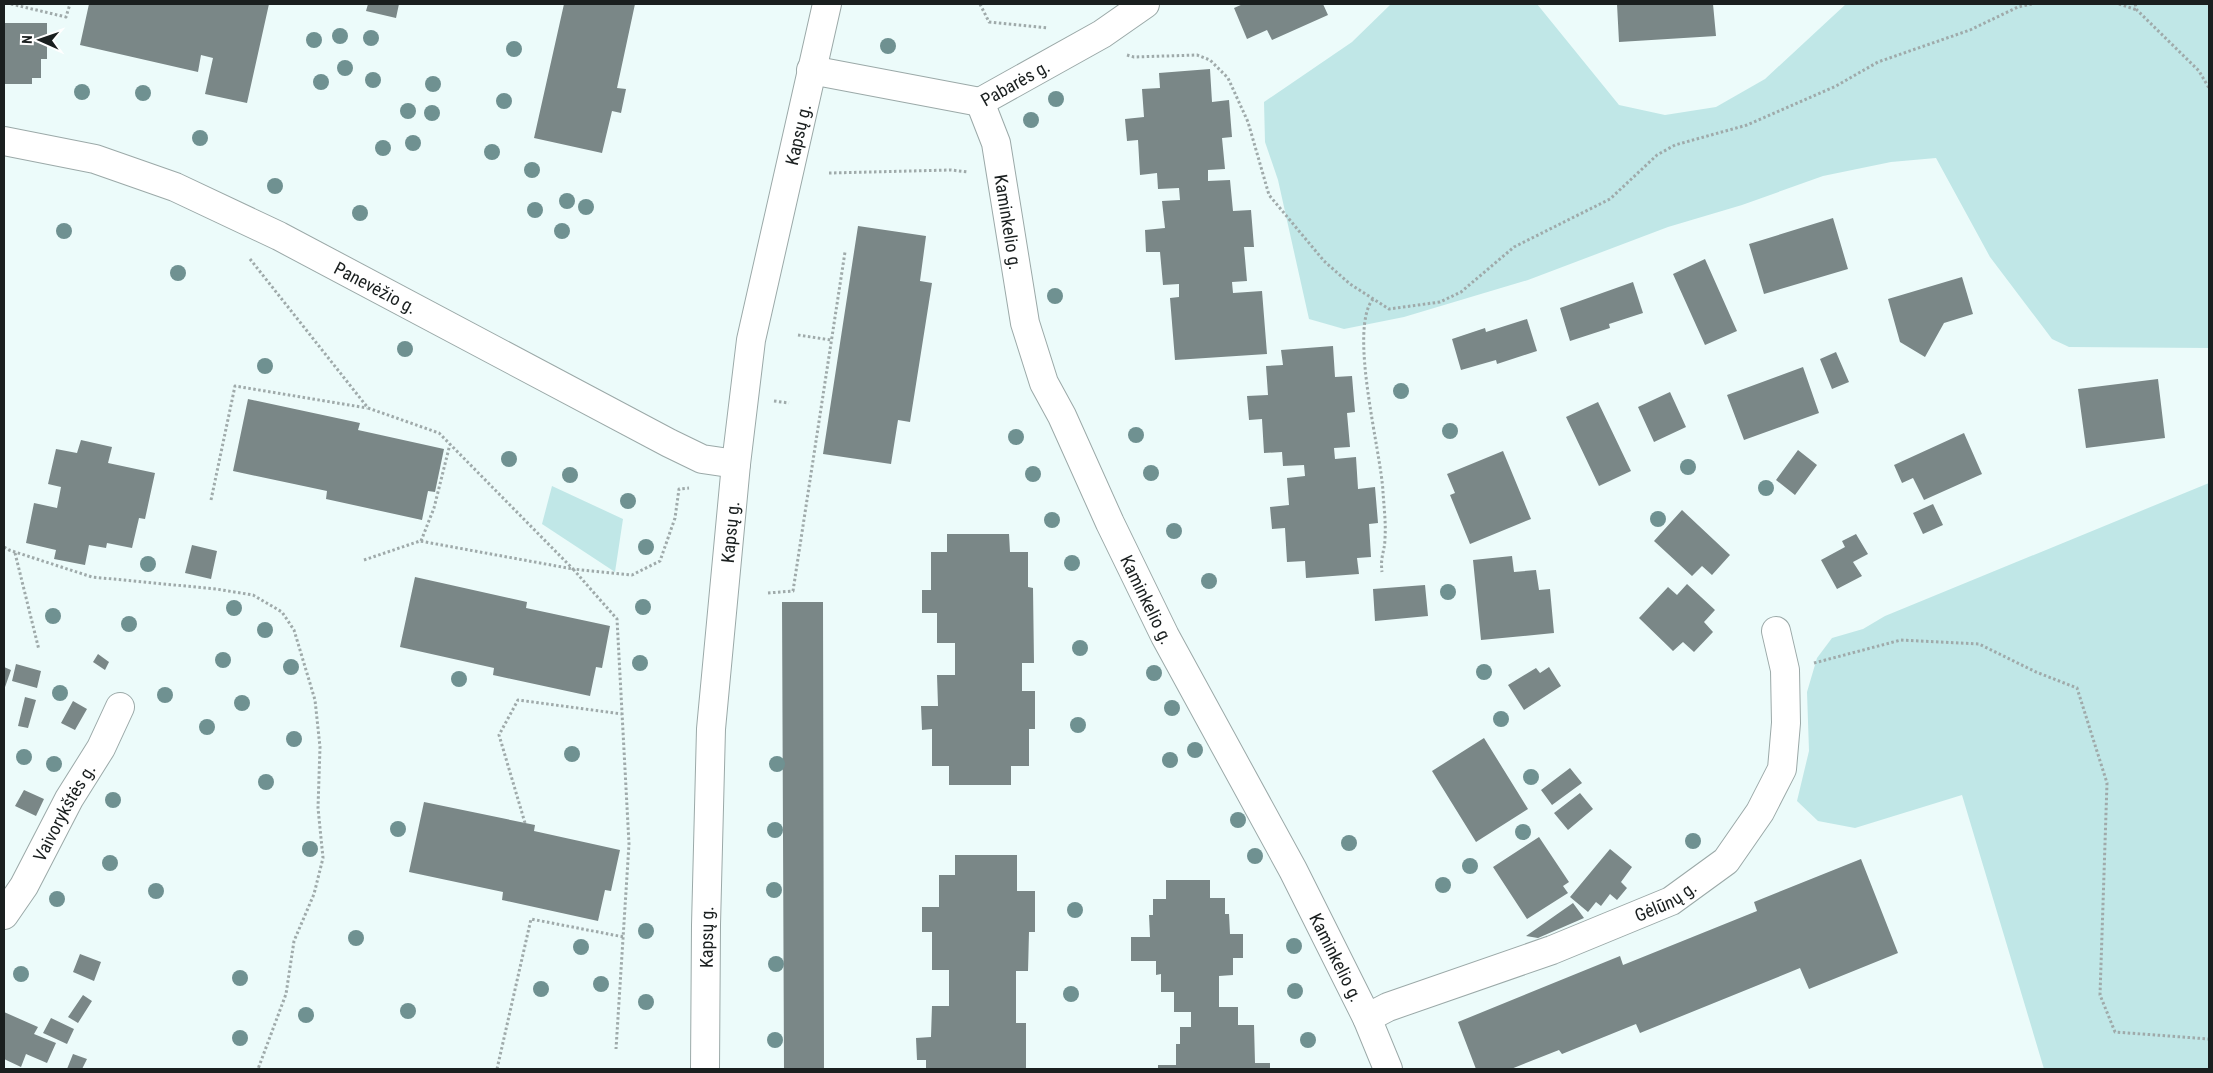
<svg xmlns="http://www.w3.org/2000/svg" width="2213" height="1073" font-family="'Roboto Condensed',sans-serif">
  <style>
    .green { fill: #c0e7e7 }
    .building { fill: #7a8787 }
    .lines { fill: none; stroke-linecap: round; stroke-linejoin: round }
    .minor-casing { stroke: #9ba9a8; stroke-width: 30 }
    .path { stroke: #9faaaa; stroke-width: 3; stroke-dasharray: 2.5 2.5; stroke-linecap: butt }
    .minor { stroke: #fff; stroke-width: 28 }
    .tree { fill: #6f9191 }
    .labels { text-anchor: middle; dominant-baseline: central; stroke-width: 4; stroke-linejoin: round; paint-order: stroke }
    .street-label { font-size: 18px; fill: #1a1f1f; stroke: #fff }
  </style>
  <rect width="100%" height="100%" fill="#ecfbfa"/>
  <path class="green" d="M1391,4H1537L1619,105L1665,115L1716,107L1765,79L1846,4H2209V348L2069,347L2052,339L1990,257L1936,158L1891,162L1823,176L1742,205L1668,227L1528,280L1404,317L1344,329L1309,319L1278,180L1265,142L1264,102L1352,42Z
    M2209,483V1069H2044L1962,795L1855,828L1818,821L1797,801L1809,751L1807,692L1817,658L1832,638L1863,629L1885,616Z
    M552,486L623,519L615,572L542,524Z"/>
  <path class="building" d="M89,4H269L247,103L205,94L213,58L201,55L198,72L80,45Z
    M368,4H399L396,18L366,11Z
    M564,4H635L617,88L626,89L621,113L612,111L602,153L534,138Z
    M1243,4H1323L1328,15L1272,40L1267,30L1247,39L1234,8Z
    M1617,4H1713L1716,36L1619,42Z
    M4,23H47V59H41V78H32V84H4Z
    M1210,69L1212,102L1229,100L1232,137L1222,138L1225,169L1208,170V181L1230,180L1233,211L1251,210L1254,247H1244L1247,281L1232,282L1233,293L1262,291L1267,354L1175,360L1170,298L1179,297V284L1163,285L1160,252H1146L1145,230L1165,228L1162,201L1180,200L1179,188L1158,189L1157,173L1140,175L1138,140L1127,141L1125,119L1144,117L1142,89L1160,88L1159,73Z
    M1833,218L1848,269L1764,294L1749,244Z
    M858,226L926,236L920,281L932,283L910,422L898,420L891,464L823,454Z
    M1705,259L1737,331L1705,345L1673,274Z
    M1962,277L1973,314L1944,323L1925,357L1900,342L1888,299Z
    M1633,282L1643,313L1609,324L1610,328L1570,341L1560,308Z
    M1527,319L1537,351L1497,364L1496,360L1461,370L1452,339L1485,328L1486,332Z
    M1333,346L1335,377L1352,376L1355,412L1347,413L1350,447L1334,448L1335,459L1356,457L1358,489L1375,487L1378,523L1369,524L1371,557L1357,558L1359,574L1306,578L1305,561L1287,562L1285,528L1272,529L1270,507L1289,505L1287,478L1305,476L1304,465L1283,466L1282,452L1264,453L1262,419L1249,420L1247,396L1268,395L1266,366L1283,365L1281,350Z
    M1836,352L1849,382L1832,389L1820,359Z
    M1803,367L1819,413L1744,440L1727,395Z
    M2158,379L2165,438L2086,448L2078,389Z
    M1670,392L1686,427L1654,442L1638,407Z
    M248,399L360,423L358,430L444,449L435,492L428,491L422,520L326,499L327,491L233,471Z
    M1598,402L1631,471L1599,486L1566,417Z
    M1964,433L1982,474L1924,500L1913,478L1902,483L1894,465Z
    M81,440L112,447L108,463L155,473L145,519L139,518L132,548L107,543L106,548L89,545L85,565L54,559L56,550L26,543L34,503L57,508L61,487L48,484L56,449L77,453Z
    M1798,450L1817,465L1795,495L1776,480Z
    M1503,451L1531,519L1470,544L1450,495L1455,493L1447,474Z
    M1933,504L1943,525L1923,534L1913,513Z
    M1682,510L1730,555L1712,575L1702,566L1692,576L1654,541Z
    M947,534H1009L1010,552H1028V587L1033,588L1034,663H1022V691H1035V729H1029V766H1011V785H949V766H932V729L922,730L921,706H938L937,675H955V643H937V613H922V590H931V552H947Z
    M1856,534L1868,554L1853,562L1862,576L1837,589L1821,560L1845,547L1842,541Z
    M192,545L217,551L211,579L185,573Z
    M1512,556L1514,572L1536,570L1539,590L1550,589L1554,633L1481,640L1473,560Z
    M415,577L527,602L526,608L610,626L602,668L596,667L590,696L493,675L494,668L400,647Z
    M1687,584L1715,610L1704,622L1713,632L1694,652L1683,642L1673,651L1639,618L1668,587L1677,595Z
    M1425,585L1428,616L1375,621L1373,589Z
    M782,602H823L824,1069H784Z
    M98,654L109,662L105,670L93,662Z
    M16,664L41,671L37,688L12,681Z
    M4,667L11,670L4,690Z
    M1549,667L1561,686L1524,710L1508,685L1536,668L1540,673Z
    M25,697L36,700L28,728L18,726Z
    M73,701L87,709L75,730L61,723Z
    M1484,738L1528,809L1476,842L1432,771Z
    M1570,768L1582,783L1552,805L1541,790Z
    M24,790L44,799L36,816L15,806Z
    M1580,793L1593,809L1568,830L1554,813Z
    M424,802L535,825L534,831L620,850L611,891L605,890L598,921L502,900L503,892L409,872Z
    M1539,837L1569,882L1563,886L1568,893L1527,919L1493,867Z
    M1610,849L1632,867L1621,882L1627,888L1617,900L1610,894L1601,906L1596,902L1588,912L1570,897Z
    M955,855H1017V891H1035V932H1029L1028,971H1016V1023H1026V1069H926V1060H917L916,1038L931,1037L932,1006H949V970H932V932H922V907H939V875H955Z
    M1861,859L1898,953L1809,989L1800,968L1640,1033L1636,1024L1562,1054L1559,1050L1511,1069H1476L1458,1022L1620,956L1623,965L1757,911L1754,902Z
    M1166,880H1210V898H1225V914H1229L1230,934H1243V958H1233V975L1219,976V1007H1238V1025H1254L1255,1063H1270V1069H1158V1065H1176V1044H1180V1027H1191V1012H1174V992H1161V974L1156,975V961H1131V937H1150L1149,915H1153V899H1166Z
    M1573,903L1584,918L1538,938L1526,936Z
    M80,954L101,962L94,981L73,972Z
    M83,995L92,1001L78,1023L68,1017Z
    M4,1012L38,1027L34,1034L56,1043L47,1063L26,1054L21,1067L4,1059Z
    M51,1018L74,1029L67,1044L43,1033Z
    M73,1054L87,1059L82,1069H67Z"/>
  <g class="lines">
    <g class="minor-casing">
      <g id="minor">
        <path id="s1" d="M811,70L980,102L1102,34L1145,4"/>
        <path id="s2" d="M980,102L996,143L1025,323L1044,383L1062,416L1110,523L1165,636L1293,870L1367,1018L1388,1069"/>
        <path id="s3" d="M4,141L95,159L175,187L279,236L669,443L702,459L736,464"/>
        <path id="s4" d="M4,915L24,886L69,799L101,748L120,707"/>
        <path id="s5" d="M1367,1018L1388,1007L1552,950L1671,901L1726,861L1760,812L1782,769L1786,723L1785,670L1776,631"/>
        <path id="s6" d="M705,1069L706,925L711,729L736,464L751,340L827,4"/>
      </g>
    </g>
    <path class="path" d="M11,4L66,17L70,4
      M980,4L989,22L1048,28
      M2119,4L2137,10
      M2135,4L2137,10L2199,71L2209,88
      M1127,55L1134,57L1197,55L1210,60L1228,78L1248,122L1269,195L1324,261L1350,284L1389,309L1440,302L1461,292L1514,247L1610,199L1657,155L1675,145L1747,125L1836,86L1878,62L1970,30L2018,7L2032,4
      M829,173L951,170L968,172
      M250,259L368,408L439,433L573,569L632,575L660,561L675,518L679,489L689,488
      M1373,299C1348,330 1381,451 1383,492C1384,507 1386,523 1385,538C1385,551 1380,556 1382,572
      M798,335L831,340
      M774,401L789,403
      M211,500L235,386L367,408
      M421,541L434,508L450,444
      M4,547L9,550L92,577L216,589L253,595L282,612L294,630L315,700L320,747L318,808L323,858L314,894L294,941L286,994L258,1069
      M15,553L39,650
      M364,560L420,541L573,569L617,619L629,844L616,1049
      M768,593L793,591L845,252
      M1814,663L1901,640L1979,644L2036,672L2077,688L2107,783L2100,995L2115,1032L2209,1039
      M525,823L499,735L518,700L622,714
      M497,1069L531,919L624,937"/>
    <use href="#minor" class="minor"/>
  </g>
  <g class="tree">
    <circle cx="340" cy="36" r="8"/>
    <circle cx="371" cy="38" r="8"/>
    <circle cx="314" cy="40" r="8"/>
    <circle cx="888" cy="46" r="8"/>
    <circle cx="514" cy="49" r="8"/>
    <circle cx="345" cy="68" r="8"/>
    <circle cx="373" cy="80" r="8"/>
    <circle cx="321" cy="82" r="8"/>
    <circle cx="433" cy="84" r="8"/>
    <circle cx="82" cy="92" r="8"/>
    <circle cx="143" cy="93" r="8"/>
    <circle cx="1056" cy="99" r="8"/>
    <circle cx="504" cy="101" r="8"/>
    <circle cx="408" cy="111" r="8"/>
    <circle cx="432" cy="113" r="8"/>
    <circle cx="1031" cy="120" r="8"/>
    <circle cx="200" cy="138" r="8"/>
    <circle cx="413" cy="143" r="8"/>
    <circle cx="383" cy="148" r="8"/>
    <circle cx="492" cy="152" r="8"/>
    <circle cx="532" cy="170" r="8"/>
    <circle cx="275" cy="186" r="8"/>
    <circle cx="567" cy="201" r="8"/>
    <circle cx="586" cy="207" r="8"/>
    <circle cx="535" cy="210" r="8"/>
    <circle cx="360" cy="213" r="8"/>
    <circle cx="64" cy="231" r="8"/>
    <circle cx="562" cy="231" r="8"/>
    <circle cx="178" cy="273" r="8"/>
    <circle cx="1055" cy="296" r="8"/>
    <circle cx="405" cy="349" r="8"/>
    <circle cx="265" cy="366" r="8"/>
    <circle cx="1401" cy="391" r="8"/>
    <circle cx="1450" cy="431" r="8"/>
    <circle cx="1136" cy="435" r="8"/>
    <circle cx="1016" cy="437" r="8"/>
    <circle cx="509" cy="459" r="8"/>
    <circle cx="1688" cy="467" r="8"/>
    <circle cx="1151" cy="473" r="8"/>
    <circle cx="1033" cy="474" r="8"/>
    <circle cx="570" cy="475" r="8"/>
    <circle cx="1766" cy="488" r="8"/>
    <circle cx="628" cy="501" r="8"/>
    <circle cx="1658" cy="519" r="8"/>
    <circle cx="1052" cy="520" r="8"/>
    <circle cx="1174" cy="531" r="8"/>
    <circle cx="646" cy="547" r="8"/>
    <circle cx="1072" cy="563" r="8"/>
    <circle cx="148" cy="564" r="8"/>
    <circle cx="1209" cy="581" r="8"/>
    <circle cx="1448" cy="592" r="8"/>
    <circle cx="643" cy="607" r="8"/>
    <circle cx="234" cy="608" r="8"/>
    <circle cx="53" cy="616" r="8"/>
    <circle cx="129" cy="624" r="8"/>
    <circle cx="265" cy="630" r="8"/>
    <circle cx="1080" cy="648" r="8"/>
    <circle cx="223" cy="660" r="8"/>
    <circle cx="640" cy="663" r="8"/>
    <circle cx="291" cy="667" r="8"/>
    <circle cx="1484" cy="672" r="8"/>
    <circle cx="1154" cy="673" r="8"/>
    <circle cx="459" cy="679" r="8"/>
    <circle cx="60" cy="693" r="8"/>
    <circle cx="165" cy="695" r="8"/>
    <circle cx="242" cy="703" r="8"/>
    <circle cx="1172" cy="708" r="8"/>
    <circle cx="1501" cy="719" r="8"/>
    <circle cx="1078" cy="725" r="8"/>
    <circle cx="207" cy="727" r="8"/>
    <circle cx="294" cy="739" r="8"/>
    <circle cx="1195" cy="750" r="8"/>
    <circle cx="572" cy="754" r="8"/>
    <circle cx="24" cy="757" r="8"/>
    <circle cx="1170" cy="760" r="8"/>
    <circle cx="54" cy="764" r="8"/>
    <circle cx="777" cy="764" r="8"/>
    <circle cx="1531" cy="777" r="8"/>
    <circle cx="266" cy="782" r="8"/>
    <circle cx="113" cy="800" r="8"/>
    <circle cx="1238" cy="820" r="8"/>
    <circle cx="398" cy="829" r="8"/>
    <circle cx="775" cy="830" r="8"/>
    <circle cx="1523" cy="832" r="8"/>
    <circle cx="1693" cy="841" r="8"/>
    <circle cx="1349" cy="843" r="8"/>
    <circle cx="310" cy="849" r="8"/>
    <circle cx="1255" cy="856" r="8"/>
    <circle cx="110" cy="863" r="8"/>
    <circle cx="1470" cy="866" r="8"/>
    <circle cx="1443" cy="885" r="8"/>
    <circle cx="774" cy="890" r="8"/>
    <circle cx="156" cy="891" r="8"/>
    <circle cx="57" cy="899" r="8"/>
    <circle cx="1075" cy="910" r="8"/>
    <circle cx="646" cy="931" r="8"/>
    <circle cx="356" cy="938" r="8"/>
    <circle cx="1294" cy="946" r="8"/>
    <circle cx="581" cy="947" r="8"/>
    <circle cx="776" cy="964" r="8"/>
    <circle cx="21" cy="974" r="8"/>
    <circle cx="240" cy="978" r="8"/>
    <circle cx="601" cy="984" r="8"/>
    <circle cx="541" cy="989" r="8"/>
    <circle cx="1295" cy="991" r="8"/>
    <circle cx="1071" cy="994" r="8"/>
    <circle cx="646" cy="1002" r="8"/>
    <circle cx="408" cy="1011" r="8"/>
    <circle cx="306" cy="1015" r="8"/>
    <circle cx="240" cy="1038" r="8"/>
    <circle cx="775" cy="1040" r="8"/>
    <circle cx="1308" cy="1040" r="8"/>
  </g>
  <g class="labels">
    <g class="street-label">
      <text stroke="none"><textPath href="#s1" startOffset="212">Pabarės g.</textPath></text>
      <text stroke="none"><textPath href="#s6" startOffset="942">Kapsų g.</textPath></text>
      <text stroke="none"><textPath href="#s2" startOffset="124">Kaminkelio g.</textPath></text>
      <text stroke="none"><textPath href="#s3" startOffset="402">Panevėžio g.</textPath></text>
      <text stroke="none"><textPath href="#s6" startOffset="538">Kapsų g.</textPath></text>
      <text stroke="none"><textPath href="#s2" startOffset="529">Kaminkelio g.</textPath></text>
      <text stroke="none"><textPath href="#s4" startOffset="119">Vaivorykštės g.</textPath></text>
      <text stroke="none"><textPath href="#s5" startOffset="321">Gėlūnų g.</textPath></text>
      <text stroke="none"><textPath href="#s6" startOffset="132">Kapsų g.</textPath></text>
      <text stroke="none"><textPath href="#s2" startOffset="934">Kaminkelio g.</textPath></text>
    </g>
  </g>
  <rect width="2213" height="1073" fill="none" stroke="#1a1f1f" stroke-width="10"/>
  <g transform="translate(40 40) rotate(272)" stroke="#ffffff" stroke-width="4" paint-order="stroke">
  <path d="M0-4L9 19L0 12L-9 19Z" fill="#1a1f1f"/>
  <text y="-8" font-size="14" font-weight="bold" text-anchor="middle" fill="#1a1f1f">N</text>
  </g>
</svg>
